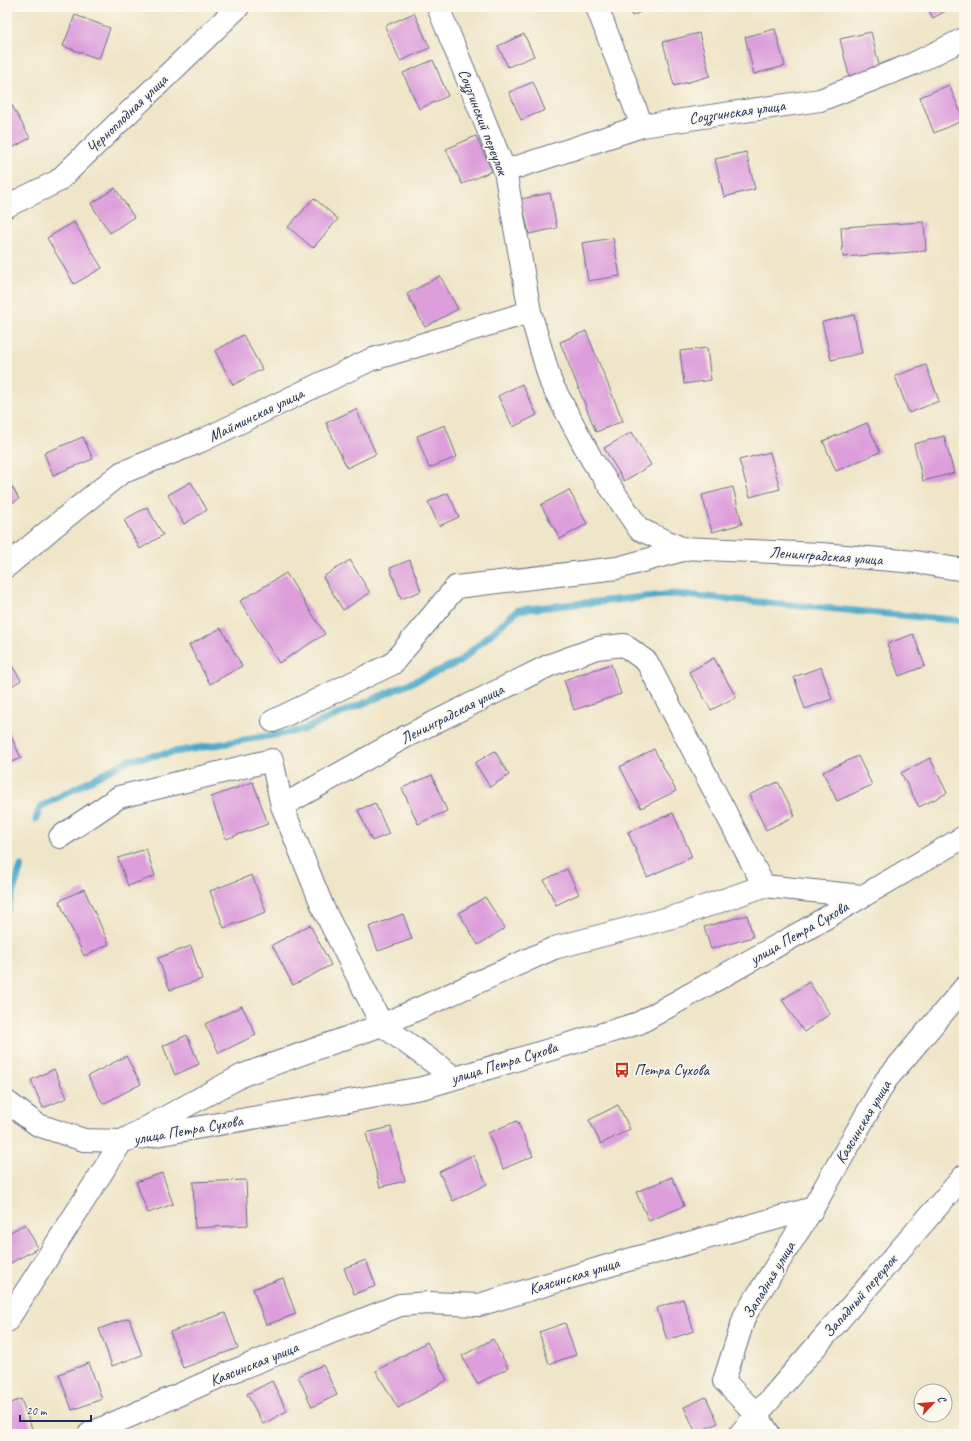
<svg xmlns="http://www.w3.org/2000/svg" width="971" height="1441" font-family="Caveat,sans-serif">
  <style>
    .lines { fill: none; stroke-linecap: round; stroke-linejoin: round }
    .stream { stroke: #4aa8c9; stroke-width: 7 }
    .building { fill: #dd9edb }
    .minor-casing { stroke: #656f83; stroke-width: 24 }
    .minor { stroke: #fff; stroke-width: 22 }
    .labels { text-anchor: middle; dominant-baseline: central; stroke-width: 3.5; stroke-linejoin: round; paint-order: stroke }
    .street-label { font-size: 16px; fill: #1b2f5e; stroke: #fbf7ec }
    .poi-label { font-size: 16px; fill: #1b2f5e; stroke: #fbf7ec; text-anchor: start }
  </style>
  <rect width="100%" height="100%" fill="#fbf7ec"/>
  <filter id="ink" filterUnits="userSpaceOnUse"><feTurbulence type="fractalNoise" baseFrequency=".025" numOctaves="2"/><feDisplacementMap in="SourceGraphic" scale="8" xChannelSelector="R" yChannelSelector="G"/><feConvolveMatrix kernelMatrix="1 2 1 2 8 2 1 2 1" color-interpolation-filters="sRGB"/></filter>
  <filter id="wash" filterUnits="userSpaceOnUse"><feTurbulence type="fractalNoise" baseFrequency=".012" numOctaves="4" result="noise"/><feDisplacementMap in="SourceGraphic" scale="16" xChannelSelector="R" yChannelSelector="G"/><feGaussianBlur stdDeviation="0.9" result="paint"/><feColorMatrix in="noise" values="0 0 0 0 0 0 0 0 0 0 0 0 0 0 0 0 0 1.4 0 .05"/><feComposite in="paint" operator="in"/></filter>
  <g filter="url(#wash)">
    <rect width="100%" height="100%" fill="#efe5c8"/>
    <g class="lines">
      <path class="stream" d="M36,819L40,807L129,760L302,730L459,662L518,610L674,594L964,621
        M7,911L21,866"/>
    </g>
    <g id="blocks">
      <path class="building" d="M628,7H651L632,16Z
        M927,7H953L933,18Z
        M414,13L430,48L400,61L385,26Z
        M75,15L110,28L99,59L63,46Z
        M775,29L785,66L754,74L745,37Z
        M871,32L880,69L849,76L840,39Z
        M699,33L710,76L674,86L663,42Z
        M524,34L534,56L508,67L498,46Z
        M433,60L448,96L419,109L403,73Z
        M533,82L545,110L521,120L509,92Z
        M949,85L964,120L934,133L920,97Z
        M10,102L30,138L7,151V103Z
        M476,136L492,171L462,184L446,149Z
        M746,152L755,189L724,197L715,159Z
        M115,188L134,217L110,233L91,204Z
        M550,193L557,228L529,234L521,199Z
        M314,198L338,219L313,248L288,227Z
        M74,222L102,268L74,284L47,238Z
        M924,222L926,251L843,257L841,227Z
        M613,238L620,276L588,281L582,243Z
        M440,276L458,309L425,327L407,294Z
        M854,315L862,353L831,360L822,322Z
        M586,331L623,421L596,432L560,342Z
        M243,335L262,369L233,385L215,351Z
        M707,348L711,380L684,384L680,351Z
        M926,365L939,401L909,413L895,376Z
        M522,384L537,415L513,427L498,396Z
        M356,409L376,454L347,468L326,423Z
        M867,423L880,452L836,471L823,441Z
        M445,425L457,457L429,468L417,436Z
        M632,432L651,465L624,481L604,448Z
        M944,436L954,473L923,481L914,444Z
        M83,437L93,459L53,475L44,453Z
        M770,452L780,489L750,497L739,460Z
        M7,478L19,499L7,506Z
        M191,482L207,510L184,524L168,495Z
        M733,487L742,524L712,532L702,495Z
        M569,490L587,524L560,539L541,505Z
        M448,493L459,517L439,526L428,502Z
        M147,507L163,535L140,549L124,520Z
        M350,560L370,593L343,610L323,577Z
        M410,560L421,591L401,599L390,568Z
        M286,573L325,634L279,663L240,601Z
        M221,628L242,666L210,684L189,645Z
        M913,634L925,666L899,676L887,644Z
        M7,658L21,680L7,689Z
        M714,658L736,697L711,710L689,672Z
        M611,664L621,694L574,710L564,680Z
        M821,667L832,699L805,709L794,677Z
        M7,727L21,758L7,764Z
        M654,749L676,791L641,808L620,767Z
        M495,751L509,775L490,787L475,763Z
        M858,756L872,785L837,801L823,772Z
        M930,758L947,793L919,807L901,773Z
        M432,775L447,811L418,824L402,788Z
        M253,782L268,824L226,839L211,797Z
        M778,782L795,816L766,830L749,795Z
        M375,803L389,834L372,841L358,810Z
        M673,813L692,857L647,877L628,832Z
        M146,849L155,876L128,886L118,858Z
        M567,869L579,894L556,905L544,880Z
        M252,875L266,912L224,928L210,891Z
        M84,889L109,944L84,956L59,901Z
        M485,897L505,928L478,945L459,913Z
        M403,914L412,939L378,951L369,927Z
        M747,915L753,937L711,949L704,927Z
        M310,925L331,965L293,985L272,945Z
        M191,946L202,979L170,990L158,958Z
        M809,982L830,1014L804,1032L782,1000Z
        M242,1006L256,1035L219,1053L205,1024Z
        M187,1035L199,1064L175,1075L163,1046Z
        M126,1056L141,1084L103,1104L88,1076Z
        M54,1069L67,1098L43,1108L31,1080Z
        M618,1105L630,1129L601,1144L589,1120Z
        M517,1121L533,1156L503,1169L488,1133Z
        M391,1127L405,1181L380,1187L366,1133Z
        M473,1155L487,1184L453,1201L439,1172Z
        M162,1173L173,1204L148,1213L136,1182Z
        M672,1177L684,1206L649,1221L636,1192Z
        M246,1180L248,1225L195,1228L193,1182Z
        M25,1224L38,1248L7,1265V1234Z
        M366,1260L376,1286L354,1294L344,1268Z
        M283,1278L296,1314L266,1325L253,1289Z
        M683,1299L694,1331L667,1340L657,1308Z
        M225,1313L238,1348L183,1368L170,1332Z
        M129,1318L142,1355L112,1366L99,1329Z
        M565,1323L576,1355L549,1364L539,1332Z
        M493,1339L508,1368L477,1384L462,1356Z
        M427,1342L447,1380L398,1408L376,1371Z
        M89,1363L102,1399L72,1410L59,1374Z
        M323,1365L337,1395L312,1407L298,1376Z
        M272,1381L287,1411L263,1424L247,1394Z
        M706,1397L718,1423L696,1433L684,1407Z
        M21,1399L34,1434H7V1405Z"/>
    </g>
  </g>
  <g filter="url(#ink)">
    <use href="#blocks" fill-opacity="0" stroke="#656f83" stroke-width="1"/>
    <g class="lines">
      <g class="minor-casing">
        <path id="minor" d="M438,7L505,171L530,312L551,383L592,460L639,529L681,548L821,554L915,562L964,570
          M597,7L642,126
          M505,171L642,126L820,100L913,64L964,39
          M7,206L58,181L238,7
          M7,566L51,529L121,473L201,441L370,360L530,312
          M273,721L392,664L456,587L617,568L687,549
          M282,806L405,737L550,665L597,648L624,645L647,662L764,886
          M60,837L119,797L272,760L282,806L324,910L382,1025L455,1078
          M7,1102L38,1125L84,1140L122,1141L422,1088L639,1023L805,930L964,837
          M7,1321L122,1141L243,1075L382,1025L554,948L680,915L764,886L862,896
          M89,1434L226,1374L400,1305L430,1303L479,1305L614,1264L813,1208L886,1080L964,988
          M740,1434L964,1176
          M769,1434L757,1415L724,1381L745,1315L813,1208"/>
      </g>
      <use href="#minor" class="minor"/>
    </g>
  </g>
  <defs>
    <g id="bus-bare" transform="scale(1.2)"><path d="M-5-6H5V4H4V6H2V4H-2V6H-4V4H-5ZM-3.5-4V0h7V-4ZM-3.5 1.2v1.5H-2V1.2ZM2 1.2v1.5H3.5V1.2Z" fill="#c8321e" stroke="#fbf7ec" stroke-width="2.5" paint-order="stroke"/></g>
  </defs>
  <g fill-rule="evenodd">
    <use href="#bus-bare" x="622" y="1070"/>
  </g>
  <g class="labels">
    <g class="street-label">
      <text transform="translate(737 112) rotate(-8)">Соузгинская улица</text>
      <text transform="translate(127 114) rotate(-44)">Черноплодная улица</text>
      <text transform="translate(483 122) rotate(69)">Соузгинский переулок</text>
      <text transform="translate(256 415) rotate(-26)">Майминская улица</text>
      <text transform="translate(826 556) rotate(4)">Ленинградская улица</text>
      <text transform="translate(452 714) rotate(-27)">Ленинградская улица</text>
      <text transform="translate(799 933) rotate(-30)">улица Петра Сухова</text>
      <text transform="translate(504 1063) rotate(-17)">улица Петра Сухова</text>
      <text transform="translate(863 1122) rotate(-59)">Каясинская улица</text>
      <text transform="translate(188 1130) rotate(-10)">улица Петра Сухова</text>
      <text transform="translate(574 1276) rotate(-17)">Каясинская улица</text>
      <text transform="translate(769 1280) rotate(-59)">Западная улица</text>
      <text transform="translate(860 1296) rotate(-49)">Западный переулок</text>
      <text transform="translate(254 1364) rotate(-22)">Каясинская улица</text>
    </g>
    <g class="poi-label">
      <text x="634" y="1070">Петра Сухова</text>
    </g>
  </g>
  <rect width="971" height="1441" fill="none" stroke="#fbf7ec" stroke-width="24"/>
  <g transform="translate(933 1403) rotate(64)"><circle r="19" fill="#fbf7ec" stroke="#a1a7b3"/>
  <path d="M0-3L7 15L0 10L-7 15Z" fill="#c8321e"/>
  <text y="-6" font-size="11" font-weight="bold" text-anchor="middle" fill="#1b2f5e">С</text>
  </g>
  <path d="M20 1415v6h71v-6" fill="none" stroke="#1b2f5e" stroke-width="2"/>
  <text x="26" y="1415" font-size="12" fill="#1b2f5e" stroke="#fbf7ec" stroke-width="3" paint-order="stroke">20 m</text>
</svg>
